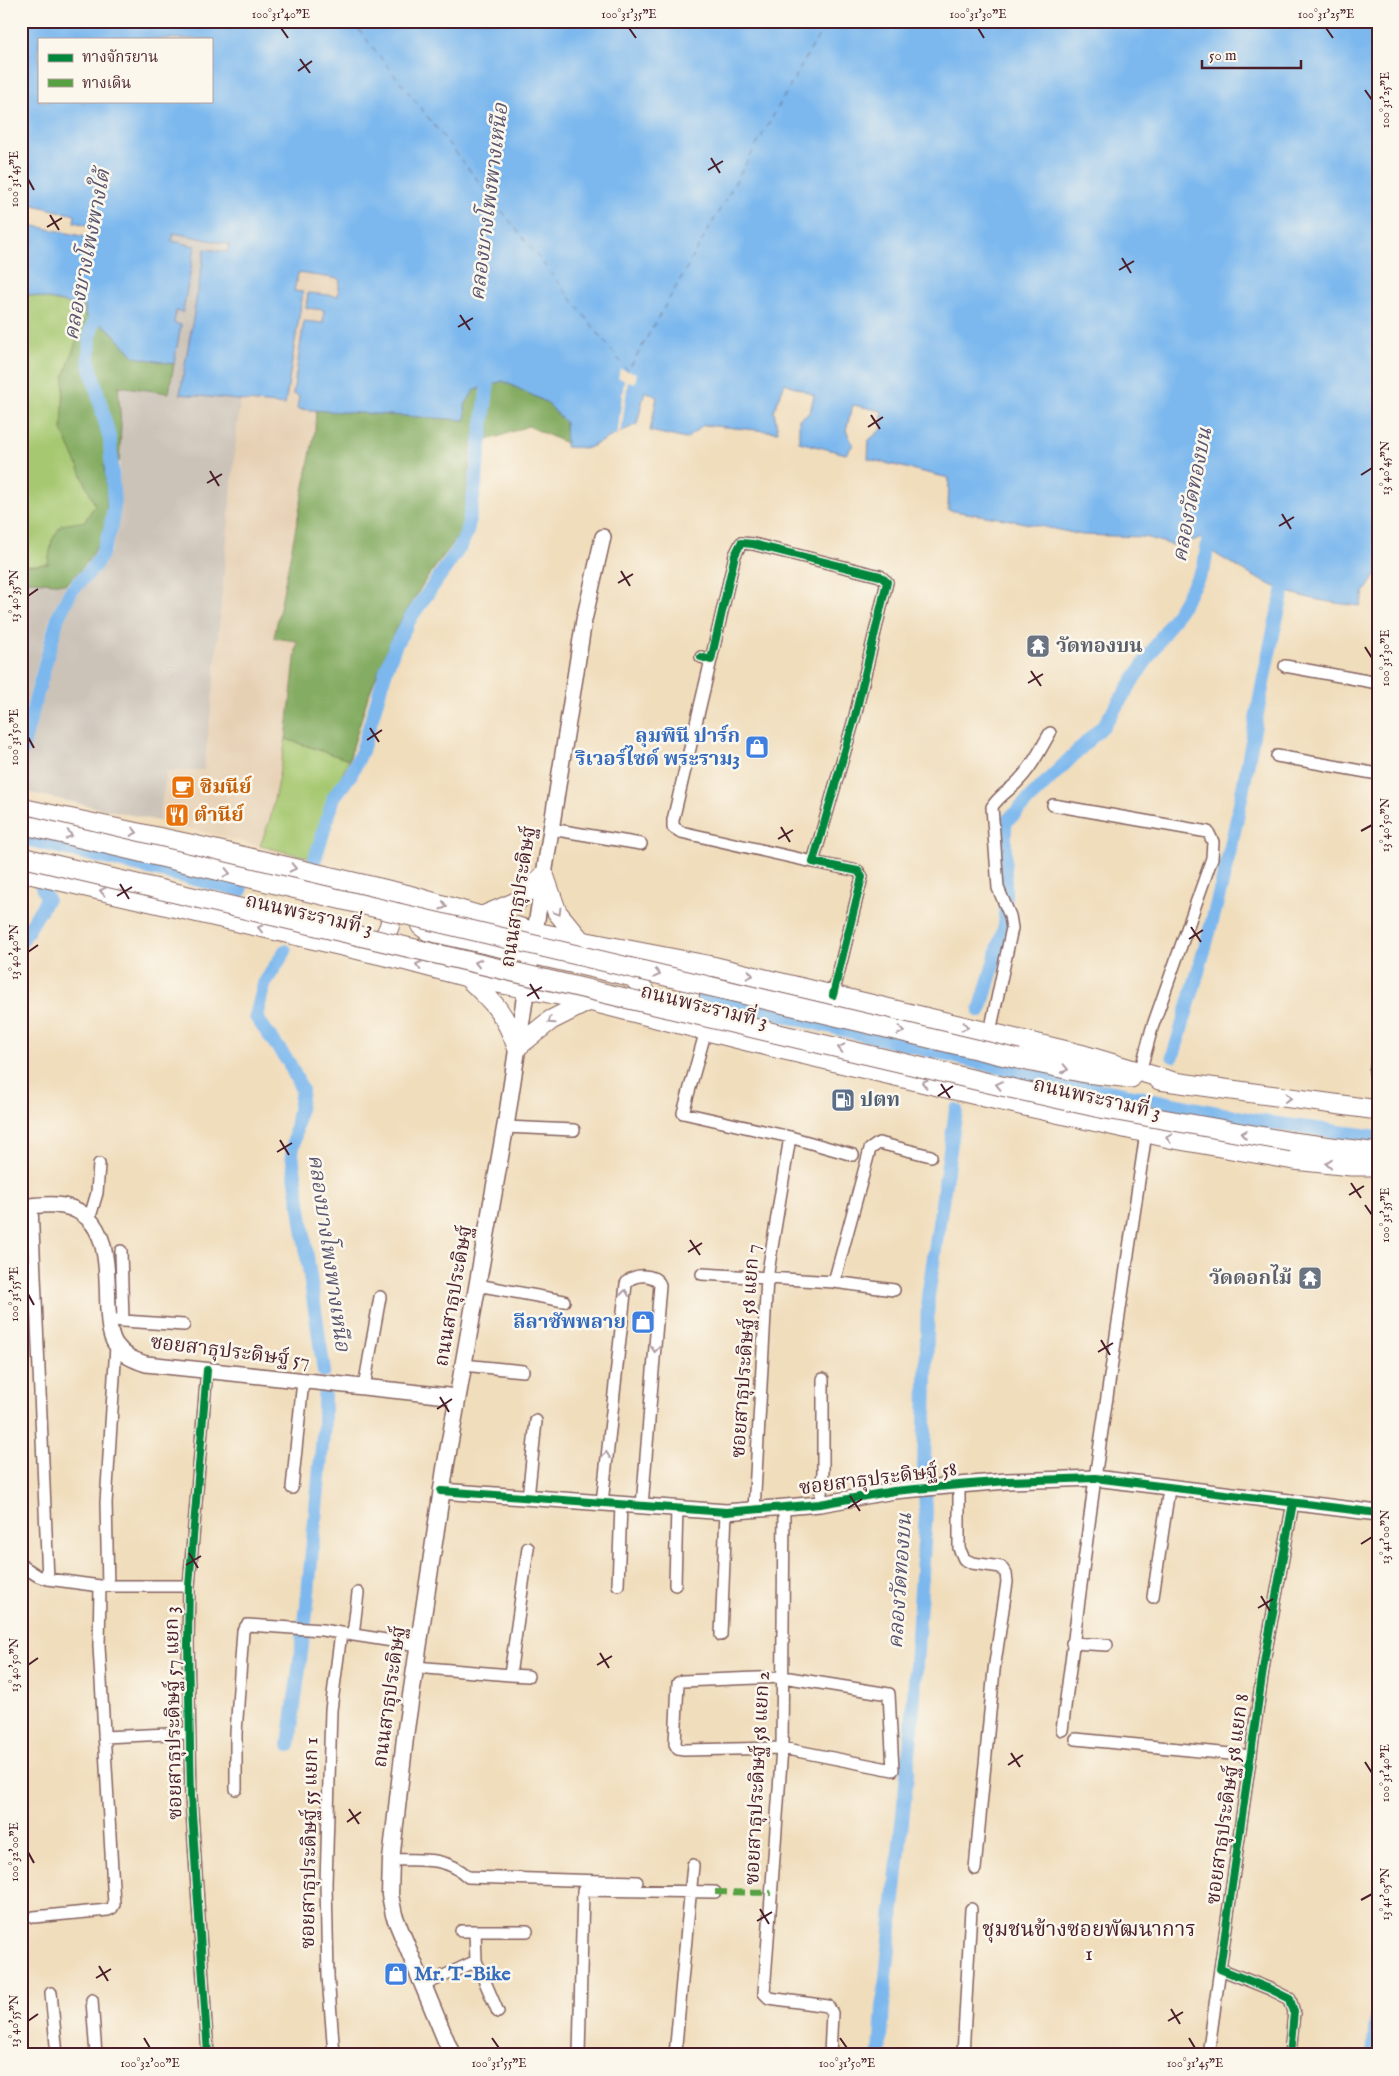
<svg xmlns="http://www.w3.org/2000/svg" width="1399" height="2076" font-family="'IM FELL English','Noto Serif Thai',serif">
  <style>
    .built { fill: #e6d0b4 }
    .industrial { fill: #cbc2b8 }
    .green { fill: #a6c870; stroke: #78744e }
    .forest { fill: #84ac62; stroke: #676646 }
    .water { fill: #7bb8ee; stroke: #626c8c; fill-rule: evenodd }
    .pier { fill: #f0ddbc }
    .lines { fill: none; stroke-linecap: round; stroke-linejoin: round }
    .canal { stroke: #7bb8ee; stroke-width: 14 }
    .ferry { stroke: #5b556f; stroke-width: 1; stroke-dasharray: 6 5; stroke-linecap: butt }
    .minor-casing { stroke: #84625e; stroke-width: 14 }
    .tertiary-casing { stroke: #84625e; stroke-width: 18 }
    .secondary-casing { stroke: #84625e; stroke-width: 19 }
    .primary-casing { stroke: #84625e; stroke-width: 21 }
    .minor { stroke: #fff; stroke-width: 11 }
    .tertiary { stroke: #fff; stroke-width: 15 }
    .secondary { stroke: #fff; stroke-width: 16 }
    .primary { stroke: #fff; stroke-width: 19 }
    .primary-bridge-casing { stroke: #84625e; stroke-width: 21; stroke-linecap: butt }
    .primary-bridge { stroke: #fff; stroke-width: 19 }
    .quiet { stroke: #56a243; stroke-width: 6; stroke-dasharray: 12 6; stroke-linecap: butt }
    .cycleway-casing { stroke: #fbf7ec; stroke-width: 11 }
    .cycleway { stroke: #00873e; stroke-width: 8 }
    .oneway { stroke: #ae9aa0 }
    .ticks { fill: none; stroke: #4a1f2b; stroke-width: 2 }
    .labels { text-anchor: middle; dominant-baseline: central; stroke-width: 5; stroke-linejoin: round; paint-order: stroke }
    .worship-label { font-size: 20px; font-weight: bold; fill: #5b616d; stroke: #fbf7ec; text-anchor: start }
    .shop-label { font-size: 20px; font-weight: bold; fill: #366cbe; stroke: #fbf7ec; text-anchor: end }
    .food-label { font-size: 20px; font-weight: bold; fill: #c56008; stroke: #fbf7ec; text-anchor: start }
    .street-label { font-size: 20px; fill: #4a1f2b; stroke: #fbf7ec }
    .service-label { font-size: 20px; font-weight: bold; fill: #4e5e75; stroke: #fbf7ec; text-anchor: start }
    .water-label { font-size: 21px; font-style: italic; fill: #5b556f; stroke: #fbf7ec }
    .neighbourhood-label { font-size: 21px; fill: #4a1f2b; stroke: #fbf7ec }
    .neatline { fill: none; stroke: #4a1f2b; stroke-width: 2 }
    .ticks-label { font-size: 12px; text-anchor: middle; fill: #4a1f2b }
  </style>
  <rect width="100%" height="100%" fill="#fbf7ec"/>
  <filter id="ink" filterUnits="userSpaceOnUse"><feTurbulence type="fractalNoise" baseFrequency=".02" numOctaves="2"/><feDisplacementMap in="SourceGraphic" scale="10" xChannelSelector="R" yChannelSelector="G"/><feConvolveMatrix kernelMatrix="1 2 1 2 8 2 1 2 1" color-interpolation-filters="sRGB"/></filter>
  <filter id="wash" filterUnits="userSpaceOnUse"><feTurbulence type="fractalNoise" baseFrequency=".0096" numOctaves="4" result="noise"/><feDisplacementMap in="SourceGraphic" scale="20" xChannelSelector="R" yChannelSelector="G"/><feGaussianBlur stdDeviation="1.12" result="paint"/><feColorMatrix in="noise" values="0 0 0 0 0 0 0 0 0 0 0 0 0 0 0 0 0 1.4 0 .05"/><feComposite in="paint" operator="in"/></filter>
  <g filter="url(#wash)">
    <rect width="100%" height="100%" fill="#f0ddbc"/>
    <path class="built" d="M298,273L341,279L338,297L309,293L324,310L323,324L304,321L293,395L299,396L297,409L316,410L315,431L274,638L298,640L286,739L271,816L260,846L159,821L167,771L204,769L212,702L240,400L285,405L303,292L294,291Z"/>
    <path class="industrial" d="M174,232L229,244V252L205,249L180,394L240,400L212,702L204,770L167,771L159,821L21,791V778L61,625L71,603L111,552L118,521L121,426L117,386L169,392L181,325L173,324L176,311L184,312L195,247L172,241Z
      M21,580L66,584L50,617L21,725Z"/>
    <path class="green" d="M21,293L85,307V482L95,505L85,521L52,540L48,564L21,566Z
      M286,739L349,760L333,794L311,858L260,846L271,816Z"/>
    <path class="forest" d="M85,315L109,329L135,357L174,364L169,393L118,386L121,426L119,462L104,463C110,518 110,545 66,584L21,580V566L48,564L52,540L61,525L85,521L95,505L62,430L64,377Z
      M503,381L546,402L565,422L566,443L528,426L495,438L472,442L462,531L425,581L394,632L368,697L349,760L286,739L297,641L274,638L315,431L316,410L465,420V405L475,389Z"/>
    <path class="water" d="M21,21H1378V576H1375L1364,593L1360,606C1306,600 1280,593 1234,565C1220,556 1210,554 1203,538L1173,545L1144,537L1083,535L1010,520L948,510L949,478L868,459L869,440L882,429V411L853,405L846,430L853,445L846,454L799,442V419L810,412L814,395L785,383L774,411L778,432L703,425L686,439L650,431L657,397L645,391L637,424L588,448L566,447L565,422L546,402L503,381L475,389L465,405L466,420L297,409L299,396L293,394L304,321L323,323L324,310L306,308L308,293L338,296L340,279L298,273L294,291L303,292L285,405L180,394L205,249L228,252L229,244L174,233L172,241L195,246L183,312L176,311L174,323L181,325L174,364L135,357L109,329L85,315V307L21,293V223L95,239L98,228L74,222L75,215L21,202ZM39,39H211V101H39Z"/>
    <path class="pier" d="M620,369L637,373L635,383L628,381L622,427L618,436L615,438L618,427L624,380L618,378Z"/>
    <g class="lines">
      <path class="canal" d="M21,753L58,617L71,591L92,569L101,556L110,531L114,506L110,440L89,361L90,335L99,303
        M21,838L241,890
        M315,859L334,797L351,774L362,751L387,667L396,644L411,617L460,547L467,532L474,492L490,367
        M21,942L47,899L35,870
        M285,951L264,984L256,1017L289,1063L302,1090L292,1154L324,1371
        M703,996L1035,1076L1263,1122L1378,1137
        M980,1011L1005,925V823L1104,725L1181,607L1204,567L1210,529
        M1173,1056C1197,977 1220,899 1237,818C1254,736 1266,654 1288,573
        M289,1745L306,1614L324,1425V1395
        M880,2055L883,2006L912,1726L926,1513L924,1465L928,1297L956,1110
        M1374,2055L1378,2013"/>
      <path class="ferry" d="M352,21L628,371L827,21"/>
    </g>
  </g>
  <g filter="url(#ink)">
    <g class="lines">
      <g class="minor-casing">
        <path id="minor" d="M701,657L711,660L735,555L741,543L753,544L880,576L887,582L855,716L813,862L858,871L862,877L833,995
          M711,660L673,820V827L681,832L813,862
          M1285,666L1378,683
          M1277,756L1378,774
          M1053,805L1208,832L1213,842L1212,858L1152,1028L1140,1072
          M551,829L641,844
          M706,1030L683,1113L790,1137L853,1155
          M990,1032L1012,928L1010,916L998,888L992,807C999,795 1011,790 1020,779C1033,766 1041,748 1050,733
          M1378,1057L1375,1072L1378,1075
          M505,1127L574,1130
          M32,1206L48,1579
          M89,1220L97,1193L99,1164
          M702,1274L834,1282L894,1290
          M834,1282L870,1149L879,1143L931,1156
          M477,1285L564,1301
          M109,1319L123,1321L121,1251
          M123,1321L184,1325
          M463,1365L523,1371
          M207,1370L189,1586L188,1644L191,1797L208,2055
          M364,1387L380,1297
          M959,1485V1548L964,1559L972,1563L1001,1567L1006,1574L1007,1582L994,1670L975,1869
          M292,1488L303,1381
          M528,1498L536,1421
          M602,1503L626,1284C631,1273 656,1273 660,1285L642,1506
          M820,1504L823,1472V1379
          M784,1507L782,1748L764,1993L769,1998L828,2006L832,2013L830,2055
          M754,1510L767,1278L790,1137
          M21,1565L38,1576L48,1579L100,1586H189
          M618,1585L621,1505
          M675,1585L677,1507
          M108,1586L106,1503L116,1346
          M1153,1597L1169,1489
          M353,1635L358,1593
          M721,1635L726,1512
          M1072,1643L1107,1645
          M415,1667L510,1675L528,1548
          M510,1675L528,1676
          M783,1677L889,1694L893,1770L782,1748L684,1750L678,1749L675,1744L678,1683L682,1681Z
          M1062,1730L1095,1478L1146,1133
          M104,1737L189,1733
          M1076,1739L1251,1756
          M236,1789V1733L243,1631L247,1625L322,1630L418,1645
          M391,1860C420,1860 446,1856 468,1877L637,1882
          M34,1917L108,1910L112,1908L114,1904L99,1646L100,1586
          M461,1931H527
          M475,1931L476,1961L498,2012
          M422,1986L476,1961
          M51,1993L57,2055
          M92,2000L96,2055
          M334,2055L328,1976L326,1884L331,1710L341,1633
          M579,2055L583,1890L715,1892
          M675,2055L693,1865
          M963,2055L971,1909
          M1208,2055L1220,1969
          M1290,2055L1294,2012L1290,1999L1270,1989L1220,1969L1265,1656L1293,1503"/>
      </g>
      <g class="tertiary-casing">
        <path id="tertiary" d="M535,932L584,620L603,537
          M21,1207C32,1206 45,1204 56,1205C112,1210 106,1268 108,1309C109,1321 109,1337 117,1346C124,1356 134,1360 146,1364L457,1397
          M441,1491L726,1512L820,1504L894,1491L959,1485L1007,1481L1095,1478L1378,1513"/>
      </g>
      <g class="secondary-casing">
        <path id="secondary" d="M452,2055L394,1915L390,1895L391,1860L406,1729L445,1469L507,1117L533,943"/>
      </g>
      <g class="primary-casing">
        <path id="primary" d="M21,808L190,844L409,895L535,932L712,966L765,979L1084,1055L1171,1081
          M21,872L407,961L467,977L589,1001L747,1041L989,1098L1174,1139L1294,1160L1351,1166H1378
          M412,906L421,926L428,931L633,977L645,991L652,1017
          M480,917L516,902L544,875L557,912L582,942
          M369,949C388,939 399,917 383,898
          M467,977C493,1002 504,1011 517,1047L551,1020L589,1001
          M699,1026C694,1020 687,1012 688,1004C688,993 695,978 704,972
          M1018,1059L1085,1073L1131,1078
          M1159,1080L1378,1110
          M1292,1142L1378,1153"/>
      </g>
      <use href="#minor" class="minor"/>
      <use href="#tertiary" class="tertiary"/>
      <use href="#secondary" class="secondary"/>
      <use href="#primary" class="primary"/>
      <g class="primary-bridge-casing">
        <path id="primary-bridge" d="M21,824L1018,1059
          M21,857L1010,1088L1100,1108L1292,1142"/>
      </g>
      <use href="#primary-bridge" class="primary-bridge"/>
      <path class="quiet" d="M715,1892L771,1893"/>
      <g class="cycleway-casing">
        <path id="cycleway" d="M701,657L711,660L735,555L741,543L753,544L880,576L887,582L855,716L813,862L858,871L862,877L833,995
          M207,1370L189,1586L188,1644L191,1797L208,2055
          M441,1491L726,1512L820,1504L894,1491L959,1485L1007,1481L1095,1478L1378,1513
          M1290,2055L1294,2012L1290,1999L1270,1989L1220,1969L1265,1656L1293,1503"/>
      </g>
      <use href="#cycleway" class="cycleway"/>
    </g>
    <defs><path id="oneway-chevron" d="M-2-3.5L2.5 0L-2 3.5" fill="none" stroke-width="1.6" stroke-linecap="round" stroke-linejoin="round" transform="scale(1.25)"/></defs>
    <g class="oneway">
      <use href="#oneway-chevron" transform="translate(134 832) rotate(12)"/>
      <use href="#oneway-chevron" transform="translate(69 835) rotate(13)"/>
      <use href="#oneway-chevron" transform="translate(293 868) rotate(13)"/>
      <use href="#oneway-chevron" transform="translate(227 873) rotate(13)"/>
      <use href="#oneway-chevron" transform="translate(103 891) rotate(-167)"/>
      <use href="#oneway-chevron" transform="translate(444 906) rotate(17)"/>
      <use href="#oneway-chevron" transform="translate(558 912) rotate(59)"/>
      <use href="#oneway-chevron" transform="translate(261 928) rotate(-167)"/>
      <use href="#oneway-chevron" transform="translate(478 963) rotate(-167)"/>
      <use href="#oneway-chevron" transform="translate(419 965) rotate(-165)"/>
      <use href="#oneway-chevron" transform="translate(657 974) rotate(13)"/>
      <use href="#oneway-chevron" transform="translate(750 975) rotate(13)"/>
      <use href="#oneway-chevron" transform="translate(551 1021) rotate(147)"/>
      <use href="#oneway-chevron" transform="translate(965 1027) rotate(13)"/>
      <use href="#oneway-chevron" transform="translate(901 1031) rotate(13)"/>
      <use href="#oneway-chevron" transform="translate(841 1048) rotate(-167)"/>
      <use href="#oneway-chevron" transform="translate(1065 1069) rotate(12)"/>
      <use href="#oneway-chevron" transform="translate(925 1083) rotate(-167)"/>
      <use href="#oneway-chevron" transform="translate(999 1085) rotate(-167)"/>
      <use href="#oneway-chevron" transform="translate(1288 1098) rotate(8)"/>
      <use href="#oneway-chevron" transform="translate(1244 1134) rotate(-171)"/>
      <use href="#oneway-chevron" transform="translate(1169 1138) rotate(-168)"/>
      <use href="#oneway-chevron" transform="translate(1329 1164) rotate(-175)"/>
      <use href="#oneway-chevron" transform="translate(625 1293) rotate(-83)"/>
      <use href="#oneway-chevron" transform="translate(655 1349) rotate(95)"/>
      <use href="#oneway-chevron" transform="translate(606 1455) rotate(-83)"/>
    </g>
  </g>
  <path class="ticks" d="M281,28L288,38M629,28L636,38M978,28L984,38M1326,28L1333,38M300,59L310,73M298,71L312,61M1365,90L1372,100M711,158L720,173M708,170L723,161M28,179L34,190M50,215L59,230M47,227L62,218M1122,258L1131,273M1119,270L1134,261M460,315L470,330M458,327L473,318M871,415L880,429M868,427L883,417M210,471L219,486M1361,475L1372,468M207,483L222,474M1282,514L1291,529M1279,526L1294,517M621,571L630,586M618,583L633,574M28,596L38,589M1365,647L1372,658M1031,671L1041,686M1028,683L1043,674M370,728L379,742M28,737L34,748M367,740L382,730M781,827L790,842M1361,831L1372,825M778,839L793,830M120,884L129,899M117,896L132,887M1191,927L1201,942M1189,939L1203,930M28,952L38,945M530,984L539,999M527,996L542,987M941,1084L950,1098M938,1096L953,1086M280,1140L289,1155M277,1152L292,1143M1351,1183L1361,1198M1349,1195L1364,1186M1365,1205L1372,1215M690,1240L700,1255M688,1252L702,1243M28,1294L34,1305M1101,1340L1110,1355M1098,1352L1113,1343M440,1397L449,1412M437,1409L452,1399M850,1496L860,1511M848,1508L862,1499M1361,1544L1372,1537M189,1553L198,1568M186,1565L201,1556M1261,1596L1270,1611M1258,1608L1273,1599M600,1653L609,1668M28,1665L38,1658M597,1665L612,1656M1011,1753L1020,1767M1365,1762L1372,1773M1008,1765L1023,1755M349,1809L359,1824M347,1822L361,1812M28,1852L34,1863M1361,1900L1372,1894M760,1909L769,1924M757,1921L772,1912M99,1966L108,1981M96,1978L111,1969M1171,2009L1180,2024M28,2021L38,2014M1168,2021L1183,2012M144,2038L150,2048M492,2038L499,2048M840,2038L847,2048M1189,2038L1195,2048"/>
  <defs>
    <g id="temple-square" transform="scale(1.25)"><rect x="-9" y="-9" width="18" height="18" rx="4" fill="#6b7280" stroke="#fbf7ec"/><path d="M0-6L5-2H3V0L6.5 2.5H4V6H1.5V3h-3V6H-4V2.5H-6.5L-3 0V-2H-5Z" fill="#fff"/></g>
    <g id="shop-square" transform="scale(1.25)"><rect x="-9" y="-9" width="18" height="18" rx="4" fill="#3f7fe0" stroke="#fbf7ec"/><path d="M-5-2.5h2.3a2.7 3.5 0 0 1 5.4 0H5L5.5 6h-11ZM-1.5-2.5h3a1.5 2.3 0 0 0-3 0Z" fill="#fff"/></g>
    <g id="cafe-square" transform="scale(1.25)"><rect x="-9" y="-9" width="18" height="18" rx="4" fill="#e8710a" stroke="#fbf7ec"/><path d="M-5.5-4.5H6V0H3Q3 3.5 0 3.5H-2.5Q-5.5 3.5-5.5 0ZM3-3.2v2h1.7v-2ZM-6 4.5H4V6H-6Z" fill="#fff"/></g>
    <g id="restaurant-square" transform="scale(1.25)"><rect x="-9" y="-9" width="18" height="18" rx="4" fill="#e8710a" stroke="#fbf7ec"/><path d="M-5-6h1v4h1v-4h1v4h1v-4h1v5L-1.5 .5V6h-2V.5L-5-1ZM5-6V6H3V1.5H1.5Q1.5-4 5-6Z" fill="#fff"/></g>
    <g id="fuel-square" transform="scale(1.25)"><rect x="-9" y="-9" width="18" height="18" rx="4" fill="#5c6f8a" stroke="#fbf7ec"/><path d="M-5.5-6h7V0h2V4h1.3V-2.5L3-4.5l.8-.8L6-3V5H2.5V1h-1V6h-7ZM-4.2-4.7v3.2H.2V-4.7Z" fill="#fff"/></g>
  </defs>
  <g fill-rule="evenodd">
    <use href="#temple-square" x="1038" y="646"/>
    <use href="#shop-square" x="757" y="747"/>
    <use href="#cafe-square" x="183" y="787"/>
    <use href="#restaurant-square" x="177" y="815"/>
    <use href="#fuel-square" x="843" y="1100"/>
    <use href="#temple-square" x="1310" y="1278"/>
    <use href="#shop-square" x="643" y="1322"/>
    <use href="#shop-square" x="396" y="1974"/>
  </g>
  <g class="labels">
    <g class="worship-label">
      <text x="1056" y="646">วัดทองบน</text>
      <text x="1292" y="1278" text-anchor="end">วัดดอกไม้</text>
    </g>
    <g class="shop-label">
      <text x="740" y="736">ลุมพินี ปาร์ก<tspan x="740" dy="23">ริเวอร์ไซด์ พระราม3</tspan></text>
      <text x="626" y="1322">ลีลาซัพพลาย</text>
      <text x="414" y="1974" text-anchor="start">Mr. T-Bike</text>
    </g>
    <g class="food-label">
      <text x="200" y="787">ชิมนีย์</text>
      <text x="194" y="815">ตำนีย์</text>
    </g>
    <g class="street-label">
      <text transform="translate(519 897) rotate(-81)">ถนนสาธุประดิษฐ์</text>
      <text transform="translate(309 915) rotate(13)">ถนนพระรามที่ 3</text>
      <text transform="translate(704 1007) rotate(14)">ถนนพระรามที่ 3</text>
      <text transform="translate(1097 1099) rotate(13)">ถนนพระรามที่ 3</text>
      <text transform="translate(454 1296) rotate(-80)">ถนนสาธุประดิษฐ์</text>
      <text transform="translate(746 1351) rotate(-86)">ซอยสาธุประดิษฐ์ 58 แยก 7</text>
      <text transform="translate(230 1352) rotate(7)">ซอยสาธุประดิษฐ์ 57</text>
      <text transform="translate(878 1479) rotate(-7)">ซอยสาธุประดิษฐ์ 58</text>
      <text transform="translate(390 1697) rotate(-82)">ถนนสาธุประดิษฐ์</text>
      <text transform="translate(174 1713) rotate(-91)">ซอยสาธุประดิษฐ์ 57 แยก 3</text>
      <text transform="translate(758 1778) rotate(-87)">ซอยสาธุประดิษฐ์ 58 แยก 2</text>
      <text transform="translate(1228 1799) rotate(-82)">ซอยสาธุประดิษฐ์ 58 แยก 8</text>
      <text transform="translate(310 1843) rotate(-89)">ซอยสาธุประดิษฐ์ 55 แยก 1</text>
    </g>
    <g class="service-label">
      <text x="860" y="1100">ปตท</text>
    </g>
    <g class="water-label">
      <text transform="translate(490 202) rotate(-83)">คลองบางโพงพางเหนือ</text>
      <text transform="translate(88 255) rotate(-79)">คลองบางโพงพางใต้</text>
      <text transform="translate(1193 495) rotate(-79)">คลองวัดทองบน</text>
      <text transform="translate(328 1253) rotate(82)">คลองบางโพงพางเหนือ</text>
      <text transform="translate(901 1581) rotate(-86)">คลองวัดทองบน</text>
    </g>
    <g class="neighbourhood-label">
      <text x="1089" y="1930">ชุมชนข้างซอยพัฒนาการ<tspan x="1089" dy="24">1</tspan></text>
    </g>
  </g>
  <rect width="1399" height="2076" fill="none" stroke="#fbf7ec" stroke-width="55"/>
  <rect x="38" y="38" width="175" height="65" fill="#fbf7ec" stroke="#b4a19f"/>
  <rect x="48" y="54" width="25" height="8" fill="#00873e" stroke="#b4a19f"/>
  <text x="82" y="62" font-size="15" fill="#4a1f2b">ทางจักรยาน</text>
  <rect x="48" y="79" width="25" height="8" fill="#56a243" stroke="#b4a19f"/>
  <text x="82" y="88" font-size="15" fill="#4a1f2b">ทางเดิน</text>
  <path d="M1202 60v8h99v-8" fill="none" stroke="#4a1f2b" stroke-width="2.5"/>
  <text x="1209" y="60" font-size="15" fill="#4a1f2b" stroke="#fbf7ec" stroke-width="4" paint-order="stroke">50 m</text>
  <rect x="28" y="28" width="1344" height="2020" class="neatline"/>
  <g class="ticks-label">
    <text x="281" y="18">100°31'40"E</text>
    <text x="629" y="18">100°31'35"E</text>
    <text x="978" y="18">100°31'30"E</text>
    <text x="1326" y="18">100°31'25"E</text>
    <text transform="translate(1385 100) rotate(-90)" y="4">100°31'25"E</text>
    <text transform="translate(14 179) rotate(-90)" y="4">100°31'45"E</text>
    <text transform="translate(1385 468) rotate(-90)" y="4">13°40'45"N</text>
    <text transform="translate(14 596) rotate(-90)" y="4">13°40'35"N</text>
    <text transform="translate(1385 658) rotate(-90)" y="4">100°31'30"E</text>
    <text transform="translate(14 737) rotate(-90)" y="4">100°31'50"E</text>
    <text transform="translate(1385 825) rotate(-90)" y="4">13°40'50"N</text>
    <text transform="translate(14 952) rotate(-90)" y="4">13°40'40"N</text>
    <text transform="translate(1385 1215) rotate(-90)" y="4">100°31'35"E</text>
    <text transform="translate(14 1294) rotate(-90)" y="4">100°31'55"E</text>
    <text transform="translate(1385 1537) rotate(-90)" y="4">13°41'00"N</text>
    <text transform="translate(14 1665) rotate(-90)" y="4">13°40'50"N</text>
    <text transform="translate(1385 1773) rotate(-90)" y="4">100°31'40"E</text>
    <text transform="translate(14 1852) rotate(-90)" y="4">100°32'00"E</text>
    <text transform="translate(1385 1894) rotate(-90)" y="4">13°41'05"N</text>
    <text transform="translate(14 2021) rotate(-90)" y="4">13°40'55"N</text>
    <text x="150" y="2067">100°32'00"E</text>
    <text x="499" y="2067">100°31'55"E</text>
    <text x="847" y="2067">100°31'50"E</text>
    <text x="1195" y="2067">100°31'45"E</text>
  </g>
</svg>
